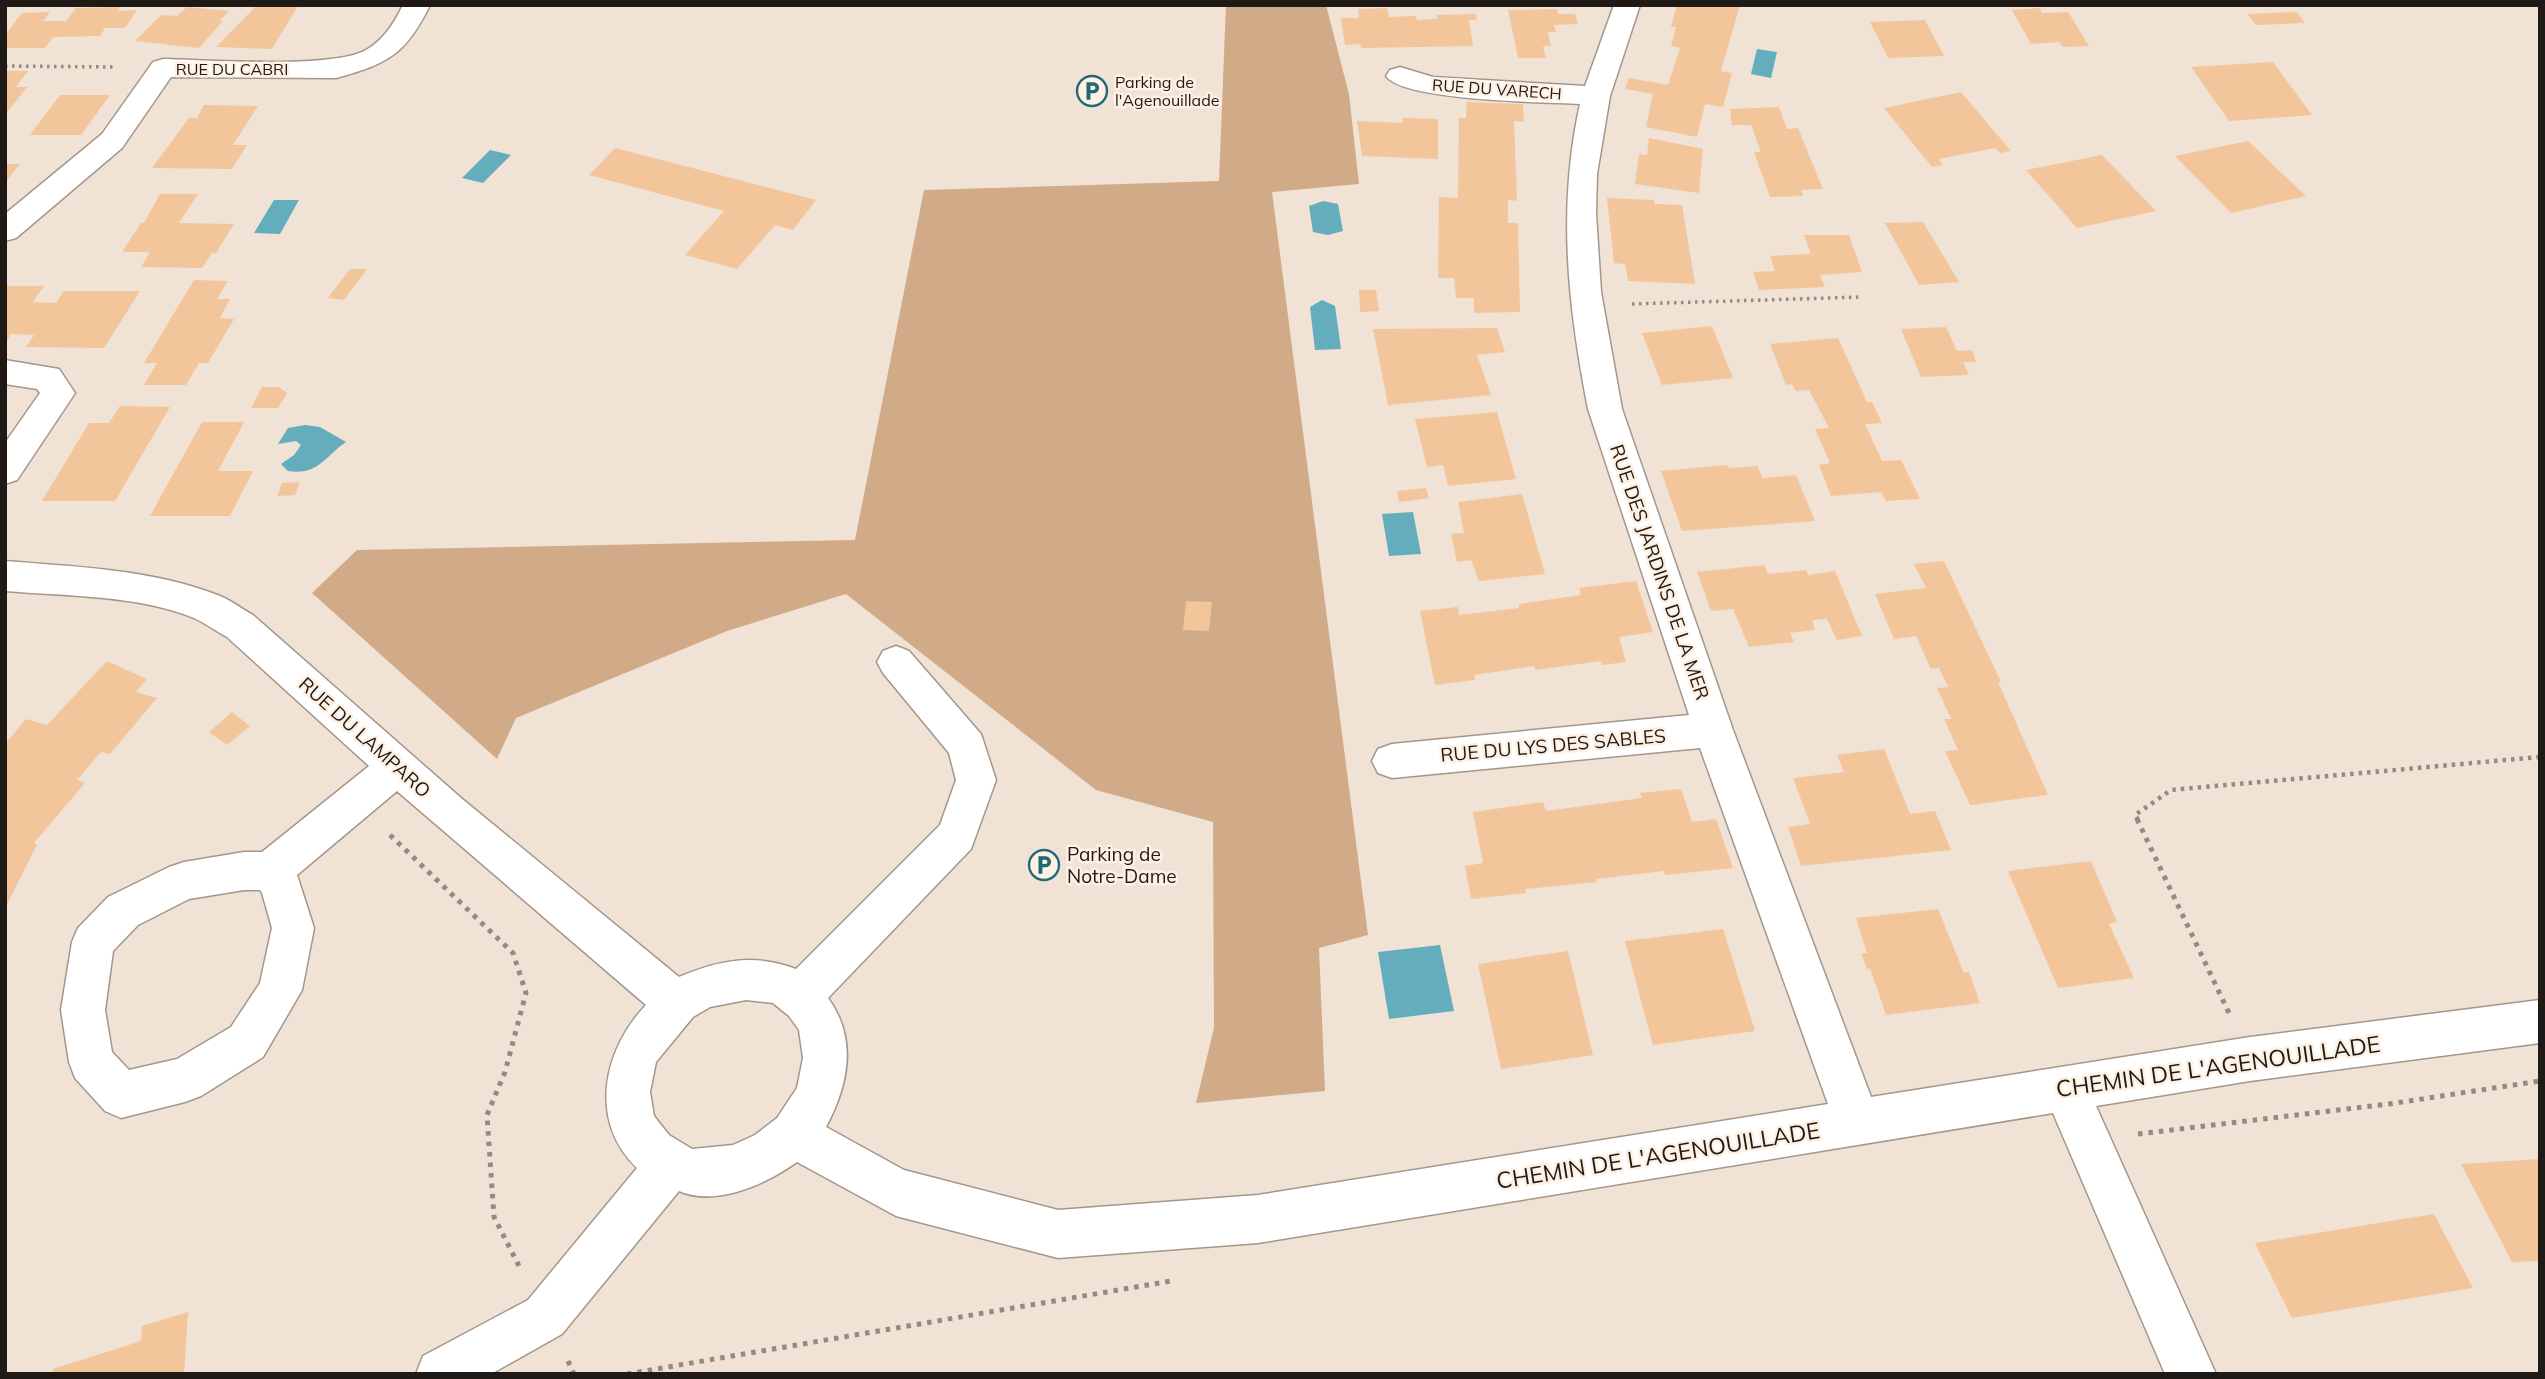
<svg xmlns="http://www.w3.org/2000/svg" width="2545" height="1379" font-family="Mulish,sans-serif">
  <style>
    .green { fill: #d1aa87 }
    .water { fill: #64adbc }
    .building { fill: #f3c59b }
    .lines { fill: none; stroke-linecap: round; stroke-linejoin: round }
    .minor-casing { stroke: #a4968a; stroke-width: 3 }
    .path-far2 { stroke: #958a82; stroke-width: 3.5; stroke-dasharray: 2.5 4.5; stroke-linecap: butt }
    .path-far1 { stroke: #958a82; stroke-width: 4.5; stroke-dasharray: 3.5 5; stroke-linecap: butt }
    .path { stroke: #958a82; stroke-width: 5; stroke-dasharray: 4.5 6; stroke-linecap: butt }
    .minor { fill: #fff; fill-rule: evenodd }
    .labels { text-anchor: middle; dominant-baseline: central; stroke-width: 5; stroke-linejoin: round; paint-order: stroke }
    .far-street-label { font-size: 16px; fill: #1f1a16; stroke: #fef0e3 }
    .far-poi-label { font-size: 16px; fill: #1f1a16; stroke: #fef0e3; text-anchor: start }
    .street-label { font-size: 19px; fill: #1f1a16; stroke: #fef0e3 }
    .poi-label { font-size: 19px; fill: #1f1a16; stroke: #fef0e3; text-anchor: start }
    .near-street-label { font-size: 23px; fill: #1f1a16; stroke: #fef0e3 }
  </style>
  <rect width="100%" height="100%" fill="#f1e2d6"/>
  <path class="green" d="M1226,5H1326L1349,94L1359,184L1272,192L1368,935L1319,948L1325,1091L1196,1103L1214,1028L1213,822L1096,790L846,594L727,631L516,718L497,759L312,593L357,550L855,540L924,190L1219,181Z"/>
  <path class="water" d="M1757,49L1777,52L1771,78L1751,74Z
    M490,150L511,155L483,183L462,178Z
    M274,200H299L280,234L254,233Z
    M1323,201L1338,204L1343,231L1328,235L1313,232L1309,206Z
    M1322,300L1335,306L1341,349L1315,350L1310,307Z
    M305,425L320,427L346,442C325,456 318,476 288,471L281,464L294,455L301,445L296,441L278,444L288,428Z
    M1413,512L1421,554L1389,556L1382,514Z
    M1440,945L1454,1011L1389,1019L1378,952Z"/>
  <path class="building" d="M1677,5H1740L1721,71L1732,73L1723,107L1705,104L1697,137L1646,127L1653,94L1625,89L1629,78L1668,85L1680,48L1671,46L1676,27H1671Z
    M256,6H298L272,49L216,47Z
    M120,7L117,11L137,10L125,28H105L100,36L53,37L45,48H5V35L22,13L50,12L43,21H66L76,8Z
    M187,7L229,11L220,20L223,21L199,48L135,41L161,15L177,16Z
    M1387,8L1389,17L1416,16L1417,20L1437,19V15L1476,14L1477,20H1469L1473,46L1361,48L1360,44L1345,45L1341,18H1359L1358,9Z
    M2040,8L2042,13L2068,12L2089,46L2063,47L2059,42L2031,44L2012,10Z
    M1557,9L1558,14H1575L1578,24L1554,25L1556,32H1548L1551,46H1543L1546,58H1518L1508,10Z
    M2297,12L2305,23L2256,25L2247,14Z
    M1925,20L1944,56L1888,58L1870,22Z
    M2273,62L2312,115L2229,121L2191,67Z
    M5,71H28L16,87H27L5,115Z
    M1961,92L2011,151L2001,153L1995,148L1939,159L1943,165L1932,167L1884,108Z
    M60,95H110L81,135H30Z
    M1467,102L1523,104L1524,122L1514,121L1517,201L1508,200V223H1518L1520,312L1474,313V298H1456L1454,278H1438L1439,197L1458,198L1459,118H1466Z
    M204,105L258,106L233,145H247L232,169L152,168L189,118H197Z
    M1779,107L1787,129L1798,128L1823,189L1801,190L1803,196L1770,197L1754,152H1761L1751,125H1732L1730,109Z
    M1403,118L1438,119V159L1362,156L1357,121L1402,123Z
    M1649,138L1703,149L1699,193L1635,184L1639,154L1647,155Z
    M2248,141L2306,196L2231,213L2175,156Z
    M615,148L708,172L816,200L793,230L775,225L737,269L685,255L724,211L589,175Z
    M2102,155L2156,211L2077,228L2026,170Z
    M5,164H20L5,183Z
    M160,194H198L179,223L234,224L216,253H212L202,268L141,267L150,252H122L141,223H144Z
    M1607,198L1654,200L1655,204L1682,205L1695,284L1628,281L1625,264L1614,263Z
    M1923,222L1959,282L1919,285L1885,223Z
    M1804,235H1849L1862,272L1820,275L1825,287L1759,290L1753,272L1775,271L1770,256L1811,254Z
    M350,269H367L344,300L328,298Z
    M194,280L228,281L217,299H230L220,318L234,319L208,363H199L186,385H144L157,363H144Z
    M5,286H44L33,302L56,303L64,291H140L104,348L26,347L34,335L11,334L5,344Z
    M1359,290H1376L1379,311L1360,312Z
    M1712,326L1733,378L1662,385L1642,333Z
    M1946,327L1957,351L1972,350L1976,362H1963L1969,375L1921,377L1901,329Z
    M1497,328L1505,352L1477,355L1491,395L1388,405L1373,329Z
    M1838,338L1867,402H1872L1882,423L1865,424L1882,461L1901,460L1920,499L1886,501L1881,492L1831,496L1819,465L1830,463L1815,429L1829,428L1809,390L1796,391L1792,384L1786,385L1770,344Z
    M262,387H279L287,393L278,408H251Z
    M120,406L170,407L115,501H42L89,423H109Z
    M1497,412L1516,479L1448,486L1443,465L1427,467L1415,419Z
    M202,422H244L218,471H253L230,516H150Z
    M1727,465L1728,468L1757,466L1763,478L1796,475L1815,521L1682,531L1661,471Z
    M300,482L295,495L277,496L282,483Z
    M1426,488L1429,498L1399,502L1397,491Z
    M1522,494L1545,574L1479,581L1471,560L1457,562L1451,534L1464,533L1458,502Z
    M1944,561L2001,682H1998L2048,795L1970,805L1945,751L1958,750L1944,719H1951L1937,688L1948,687L1939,668L1931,669L1916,636L1894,639L1875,594L1926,588L1914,564Z
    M1764,565L1768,574L1806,570L1808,575L1835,571L1862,636L1837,640L1827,619L1812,620L1815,630L1790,633L1794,642L1749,647L1733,609L1711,611L1697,572Z
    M1636,581L1653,632L1619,637L1626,662L1602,665L1601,661L1535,670V666L1474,675L1475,680L1435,685L1420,611L1458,607L1459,615L1519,608V604L1581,595L1579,588Z
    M1186,601L1212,602L1209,631L1183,630Z
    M107,661L147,679L136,692L157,698L110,754L101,752L77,780L85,783L34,843L37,845L5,908V744L26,719L47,725Z
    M232,712L250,726L227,745L209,732Z
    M1884,749L1910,814L1935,811L1951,850L1801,866L1788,827L1810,824L1793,778L1844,772L1837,755Z
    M1681,789L1692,822L1716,819L1733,868L1665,875L1664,871L1596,879L1597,882L1525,889L1526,893L1471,899L1465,866L1483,863L1473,812L1543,802L1546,811L1642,798L1640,793Z
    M2091,861L2117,922L2109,924L2134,978L2058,988L2008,871Z
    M1938,909L1964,973L1969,972L1980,1003L1886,1015L1870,968L1867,969L1861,953H1867L1856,918Z
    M1723,929L1755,1031L1653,1045L1625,941Z
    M1568,951L1593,1055L1501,1069L1478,964Z
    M2540,1159V1261L2512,1262L2461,1164Z
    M2434,1214L2473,1288L2292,1318L2255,1243Z
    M188,1312L184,1374H53V1369L141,1341L142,1326Z"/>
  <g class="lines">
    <g class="minor-casing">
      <path id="minor" d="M403,5H430C406,54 388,64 336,78L171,77L122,148L16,238L5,241V214L102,134L153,62L163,59C208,60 332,69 366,50C384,40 394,23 403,5Z
        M1614,5H1640L1610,96L1597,174L1596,213L1601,292L1622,409L1733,730L1871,1097L2250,1037L2540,1000V1043L2250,1081L2096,1106L2216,1374H2165L2053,1113L1258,1243L1058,1258L896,1216L797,1162C766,1184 716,1207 679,1191L562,1334L491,1374H416L423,1356L528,1300L637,1168C588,1121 603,1050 646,1005L397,791L297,875L314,928L302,990L263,1057L201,1096L185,1102L121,1118L105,1111L75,1078L69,1062L61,1010L72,942L78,928L108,897L169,867L184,862L244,852H262L369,766L227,637C216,631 205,623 194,618C139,595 64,596 5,591V561C77,567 152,569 220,596C232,601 242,609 253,615L461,798L679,977C719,960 755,953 796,969L940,825L956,780L949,753L883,673L877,662L883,651L896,646L909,651L981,734L996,780L971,849L828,998C858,1039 848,1086 826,1127L904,1170L1058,1210L1258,1195L1828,1104L1700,748L1392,778L1378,773L1372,761L1378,749L1392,744L1689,715L1588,409C1568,307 1557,207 1580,104C1545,102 1403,101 1386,76L1390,70L1400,67L1433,77L1585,86ZM244,890H260L262,893L272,928L260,983L231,1027L177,1059L129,1070L112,1052L105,1010L113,951L138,925L189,899ZM746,1000L773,1003L789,1016L799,1030L803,1058L797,1088L777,1118L755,1135L733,1145L692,1149L669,1135L654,1116L650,1092L656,1062L693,1017L710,1007Z
        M5,360L59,369L75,393L17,480L5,484V443L40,393L37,389L5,384Z"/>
    </g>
    <path class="path-far2" d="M5,66L113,67
      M1632,304L1862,297"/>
    <path class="path-far1" d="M2138,820L2135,815L2171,790L2540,757"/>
    <path class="path" d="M2137,819L2229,1013
      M390,835L513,953L526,993L505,1072L487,1115L494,1217L519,1266
      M2138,1134L2389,1104L2540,1081
      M568,1361L574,1374
      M627,1374L1171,1281"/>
    <use href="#minor" class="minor"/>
  </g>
  <defs>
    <g id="parking-ring" transform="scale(1.575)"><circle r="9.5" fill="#fef0e3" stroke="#206976" stroke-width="1.5"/><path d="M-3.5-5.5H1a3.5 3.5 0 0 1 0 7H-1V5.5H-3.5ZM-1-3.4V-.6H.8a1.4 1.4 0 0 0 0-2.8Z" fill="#206976"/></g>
  </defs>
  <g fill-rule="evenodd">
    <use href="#parking-ring" x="1092" y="91"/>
    <use href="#parking-ring" x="1044" y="865"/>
  </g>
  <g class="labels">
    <g class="far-street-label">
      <text x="232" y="69">RUE DU CABRI</text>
      <text transform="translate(1497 89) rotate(4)">RUE DU VARECH</text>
    </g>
    <g class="far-poi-label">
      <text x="1115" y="82">Parking de<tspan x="1115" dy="18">l'Agenouillade</tspan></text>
    </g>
    <g class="street-label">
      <text transform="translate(1660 572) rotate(71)">RUE DES JARDINS DE LA MER</text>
      <text transform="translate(365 737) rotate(42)">RUE DU LAMPARO</text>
      <text transform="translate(1553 745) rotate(-5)">RUE DU LYS DES SABLES</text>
    </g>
    <g class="poi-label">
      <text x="1067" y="854">Parking de<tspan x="1067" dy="22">Notre-Dame</tspan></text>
    </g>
    <g class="near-street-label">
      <text transform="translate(2218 1066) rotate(-8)">CHEMIN DE L'AGENOUILLADE</text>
      <text transform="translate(1658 1155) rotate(-9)">CHEMIN DE L'AGENOUILLADE</text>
    </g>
  </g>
  <rect width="2545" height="1379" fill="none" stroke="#1f1a16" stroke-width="14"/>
</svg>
